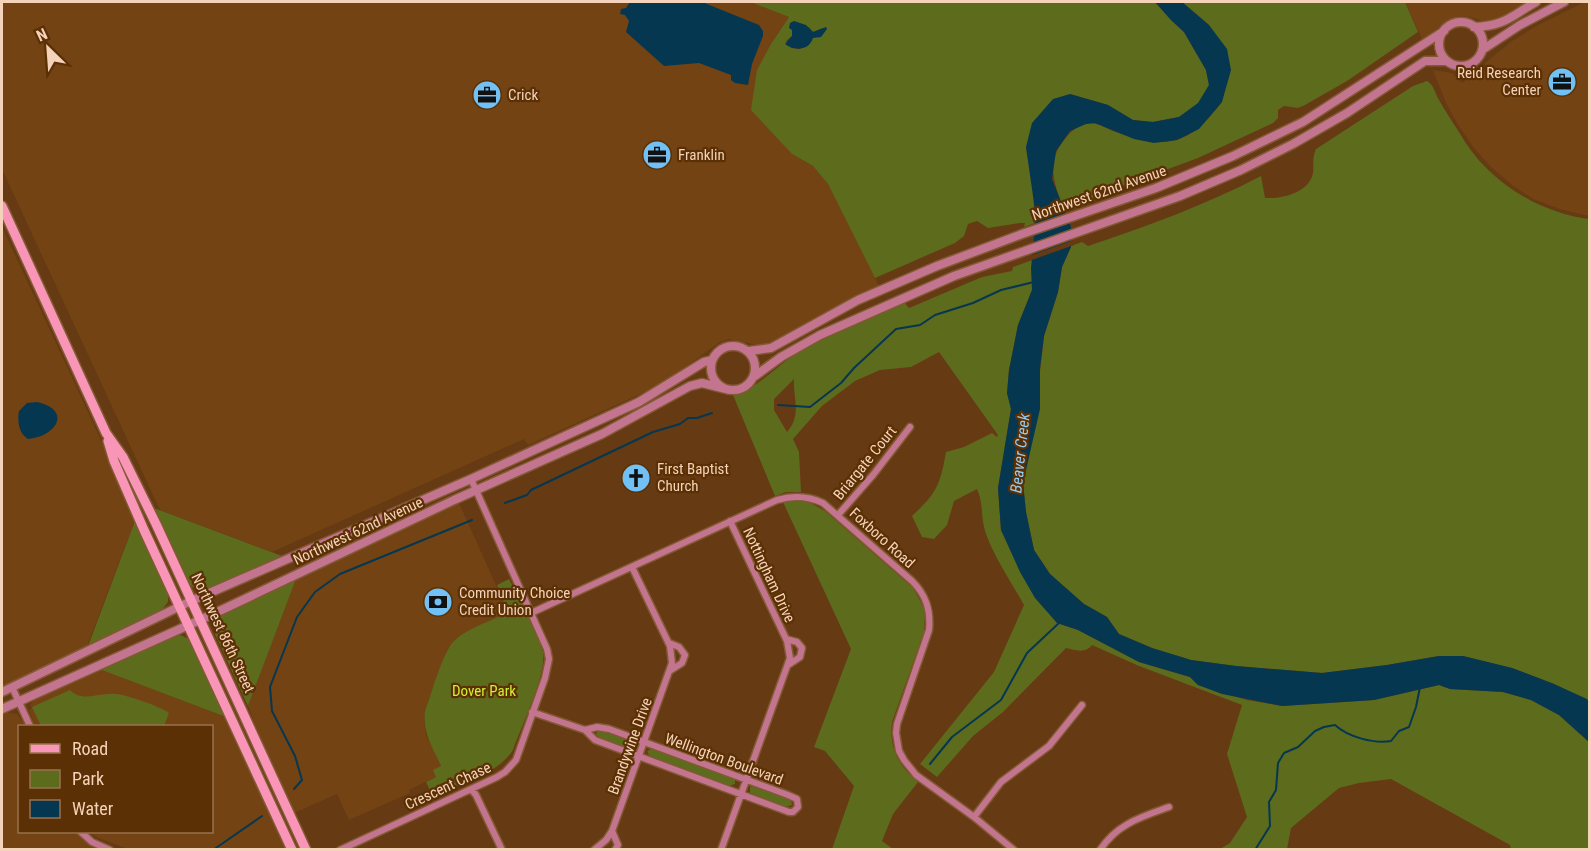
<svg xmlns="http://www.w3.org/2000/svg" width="1591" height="851" font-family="'Roboto Condensed',sans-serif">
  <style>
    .built { fill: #734314 }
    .green { fill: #5d6b1d; fill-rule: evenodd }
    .water { fill: #063751 }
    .pier { fill: #663a12 }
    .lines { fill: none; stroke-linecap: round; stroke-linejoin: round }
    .stream { stroke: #063751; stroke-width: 2 }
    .minor-casing { stroke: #835934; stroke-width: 9 }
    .tertiary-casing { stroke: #835934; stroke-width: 11 }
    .secondary-casing { stroke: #835934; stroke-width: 12 }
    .minor { stroke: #c3758f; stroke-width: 6 }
    .tertiary { stroke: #c3758f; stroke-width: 8 }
    .secondary { stroke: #f996b7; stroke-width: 9 }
    .labels { text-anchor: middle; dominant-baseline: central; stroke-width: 4.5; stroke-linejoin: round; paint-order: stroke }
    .poi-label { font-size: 15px; fill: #f5d3ba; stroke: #5b3004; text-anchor: start }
    .street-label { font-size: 15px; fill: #f5d3ba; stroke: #5b3004 }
    .park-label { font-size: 15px; fill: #d1ef33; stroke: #5b3004 }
    .water-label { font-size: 16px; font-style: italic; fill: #93cbf2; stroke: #5b3004 }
  </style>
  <rect width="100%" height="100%" fill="#663a12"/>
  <path class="built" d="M2,2H750L789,17L771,44L792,154L813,166L828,184L879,286L839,305L770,343L758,345L729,339L720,342L660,385L528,445L524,439L272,552L160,510L2,169Z
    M1405,2H1529L1505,17L1492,22H1485L1471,17L1458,16L1453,18L1422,39Z
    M1585,2H1590L1589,216L1560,209L1533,199L1512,185L1491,167L1474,148L1458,125L1446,103L1433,70L1452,73L1462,83L1472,74L1485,71V63L1512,41L1538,25Z
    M2,227L101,440L135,521L87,646L2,687Z
    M459,503L504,603L501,616L464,633L447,650L425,711L424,721L426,734L441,766L436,777L409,790L410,793L349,820L337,794L294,813L267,756L248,706L296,579Z
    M99,669L226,717L289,849H128L98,838L89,832H212V726H35L29,710L32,708L30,705L33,701L46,692Z
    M5,712L17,714L26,726H20V832H76L91,845L100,849H2V714Z"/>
  <path class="green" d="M750,2H1155L1171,20L1184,32L1206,70L1209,85L1199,103L1179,117L1153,122L1133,120L1108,105L1070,94L1026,147L1033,190L1035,223L1024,227L1025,223H1020L988,228L977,221L968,224L964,236L955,243L875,278L828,184L813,166L792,154L751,110L757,70L771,44L789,17ZM809,27L813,32L823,28L800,49L791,48L786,41L792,36V30Z
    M1182,2H1405L1418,32L1347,81L1305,105L1298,108L1284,106L1278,110V118L1273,123L1198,158L1095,196L1088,204L1065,212C1056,188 1045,166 1062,143C1069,132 1082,120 1096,124C1102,125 1108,129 1113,131C1133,138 1156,146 1176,140C1197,134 1209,118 1222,102L1209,25Z
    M1427,81C1434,85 1435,93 1439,100C1445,111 1452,121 1459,132C1485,179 1536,212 1589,219V702L1554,684L1512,668L1463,656H1439L1387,665L1322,673L1236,666L1191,660L1152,648L1119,634L1107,617L1084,604L1050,574L1034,550L1026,512L1023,483L1033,435L1044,336L1058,292L1062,267L1071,246L1082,242L1088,246C1147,226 1206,205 1261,176L1265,198C1282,199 1309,193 1313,173C1314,164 1312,158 1316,149L1413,86Z
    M1032,260V290L1018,325L1009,370L1007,393L1011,409L998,488L1001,530L1057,623L1078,630L1139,662L1190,677L1198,685L1247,700L1282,706L1374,700L1439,685L1450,689L1503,692L1531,700L1559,715L1589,742V849H1511L1510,845L1391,779L1359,783L1339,788L1291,828L1287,849H1220L1230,843L1247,817L1227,754L1242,705L1139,666L1092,645C1085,654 1075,650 1066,648L1003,712L973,736L937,777L920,764L994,672L1024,605C1012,583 990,551 984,527C981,514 983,502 977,489L954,501L947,525L934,539L922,537L912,516C937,493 940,485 946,452L964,447L992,433L997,437L998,435L939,352L911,367L880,370L855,381L822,406L793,439L799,452L801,492H786L775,496L733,395C755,391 778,364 799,352C832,333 870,319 904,302L909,308L982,277L1012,271L1013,267ZM794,379C793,401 802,414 787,432L774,410V399Z
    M798,501L809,502L825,511L913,588L922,604L925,613L924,632L892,722C889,748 898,765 918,782L893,814L882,841L893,849H832L854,786L825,751L814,747L851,649L783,502Z
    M154,508L282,556L208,589L197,590L188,583Z
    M135,521L168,592V602L161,611L88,646Z
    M296,579L248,706L215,634L214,624L220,615Z
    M509,579C519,599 538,630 543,652C547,674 521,727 513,750C498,774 458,785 433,796L426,782L436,777L433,770L441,766C433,748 422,732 425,711C432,693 442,653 454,641C466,629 486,623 500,616L504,603L497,585Z
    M178,634L189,639L226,717L99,669Z
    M70,690C82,703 100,692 116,694C127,695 162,707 169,713L164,726H41L32,707Z
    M598,730L631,740L634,743L633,747C625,751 601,742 596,734Z
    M653,748L735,778V784L729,786L650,757L647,751Z
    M755,785L791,799L792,805L786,807L750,793V787Z"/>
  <path class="water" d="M630,2H702L759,25L763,31V36L752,64L748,85L735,83L731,80V75L699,63L664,66L626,32L629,21L625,15L620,14L621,9L626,8Z
    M1155,2H1182L1209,25L1227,49L1231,70L1222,102L1199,129L1177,140L1154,143L1134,139L1095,123L1086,124L1070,131L1056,151L1052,179L1071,227V247L1062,267L1058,292L1044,336L1040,368V409L1023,483L1026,512L1034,550L1050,574L1084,604L1107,617L1119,634L1152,648L1191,660L1236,666L1322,673L1387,665L1439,656H1463L1512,668L1554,684L1587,699L1589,702V742L1559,715L1531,700L1503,692L1450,689L1439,685L1374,700L1282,706L1222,694L1198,685L1190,677L1139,662L1078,630L1057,623L1035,598L1020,572L1001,530L998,488L1011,409L1007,393L1009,370L1018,325L1032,290L1031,268L1036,217L1026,147L1032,123L1053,99L1070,94L1108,105L1133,120L1153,122L1179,117L1198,103L1209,85L1206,70L1184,32L1171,20Z
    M794,21L806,25L813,32L826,27L827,29L821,37L813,38C809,51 794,51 785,44L792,36V30L789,28L790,23Z
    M37,402C73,410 56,437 28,439C19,434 17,421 19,411L27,403Z"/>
  <path class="pier" d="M1074,240V245L1029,261V256Z"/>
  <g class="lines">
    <path class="stream" d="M778,405L810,407L841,383L854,368L896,329L920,325L935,315L973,303L1001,290L1034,282
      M505,503L527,495L531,490L653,432L680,424L688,418H697L712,413
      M930,764L952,737L1001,700L1027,653L1060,622
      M294,789L302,780L295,756L272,711L270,687L297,617L315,592L340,574L472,520
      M213,850L262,816
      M1255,850L1270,826L1269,802L1276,790L1278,763L1284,753L1298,747L1315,731L1324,727L1335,725C1348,737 1374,744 1391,741L1399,731L1409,727L1416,707L1420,687"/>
    <g class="minor-casing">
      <path id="minor" d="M838,515L873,475L910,427
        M531,613L777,500C794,495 808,496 823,503L912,581C926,595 931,610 929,630L897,724L896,733L899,751L904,760L916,775L974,817L1014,850
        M786,639L797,642L802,648L800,657L788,665
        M669,643L679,647L685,655L682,663L671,670
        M12,687L30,726
        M532,712L585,730L597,727L609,729L788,795L797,799L798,807L793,812H789L595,740L585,730
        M471,789L476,795L502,850
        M974,817L1001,782L1049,746L1082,705
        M612,831L618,845L615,850
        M81,832L92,842L110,850
        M340,850L497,777L505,772L516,760L545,678L549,659L547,649L471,479
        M594,850L606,840L612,831L672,663L670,646L632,567
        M721,850L790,658L787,641L730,521
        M1100,850C1117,824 1141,817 1169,807"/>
    </g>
    <g class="tertiary-casing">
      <path id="tertiary" d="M1439 44a22 22 0 1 1 44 0a22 22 0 1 1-44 0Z
        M1474,27C1505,26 1511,16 1536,2
        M1482,50L1520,25L1564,2
        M711 368a22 22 0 1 1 44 0a22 22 0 1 1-44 0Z
        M749,351L771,348L858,300L937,266L1022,234L1156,188L1233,156L1303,122L1444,31
        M755,376L781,357L820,335L954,276L1180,196L1241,170L1293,144L1347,113L1425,61H1447
        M2,692L191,601L471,479L639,402L704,362L712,360
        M2,709L211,615L454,500L602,434L690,386L702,383L726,389"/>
    </g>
    <g class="secondary-casing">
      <path id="secondary" d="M2,206L106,433L123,457L156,524L306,850
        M108,441L114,461L144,530L292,850"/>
    </g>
    <use href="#minor" class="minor"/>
    <use href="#tertiary" class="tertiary"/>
    <use href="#secondary" class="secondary"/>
  </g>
  <defs>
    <g id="office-disc" transform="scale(1.5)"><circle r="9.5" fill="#72c1f5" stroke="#5b3004"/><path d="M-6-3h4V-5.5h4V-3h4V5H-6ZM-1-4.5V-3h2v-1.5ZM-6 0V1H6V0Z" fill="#111"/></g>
    <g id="church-disc" transform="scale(1.5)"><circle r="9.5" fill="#72c1f5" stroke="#5b3004"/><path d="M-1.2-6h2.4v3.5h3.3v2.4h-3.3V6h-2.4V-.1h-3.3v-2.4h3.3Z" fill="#111"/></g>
    <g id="bank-disc" transform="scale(1.5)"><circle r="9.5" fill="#72c1f5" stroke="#5b3004"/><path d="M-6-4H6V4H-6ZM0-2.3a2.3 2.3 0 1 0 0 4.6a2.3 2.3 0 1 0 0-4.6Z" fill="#111"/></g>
  </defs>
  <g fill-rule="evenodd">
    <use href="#office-disc" x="1562" y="82"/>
    <use href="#office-disc" x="487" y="95"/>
    <use href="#office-disc" x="657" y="155"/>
    <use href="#church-disc" x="636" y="478"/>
    <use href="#bank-disc" x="438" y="602"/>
  </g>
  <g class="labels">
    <g class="poi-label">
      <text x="1541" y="73" text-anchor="end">Reid Research<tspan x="1541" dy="17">Center</tspan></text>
      <text x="508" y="95">Crick</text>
      <text x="678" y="155">Franklin</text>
      <text x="657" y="469">First Baptist<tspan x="657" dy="17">Church</tspan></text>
      <text x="459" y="593">Community Choice<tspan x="459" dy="17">Credit Union</tspan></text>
    </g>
    <g class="street-label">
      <text transform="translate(1099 193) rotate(-19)">Northwest 62nd Avenue</text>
      <text transform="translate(865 463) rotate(-51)">Briargate Court</text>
      <text transform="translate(358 531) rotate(-25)">Northwest 62nd Avenue</text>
      <text transform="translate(882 538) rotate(42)">Foxboro Road</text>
      <text transform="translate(769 575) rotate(65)">Nottingham Drive</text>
      <text transform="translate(223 633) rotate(65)">Northwest 86th Street</text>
      <text transform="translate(630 746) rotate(-70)">Brandywine Drive</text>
      <text transform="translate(724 759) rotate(20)">Wellington Boulevard</text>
      <text transform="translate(448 786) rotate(-25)">Crescent Chase</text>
    </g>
    <g class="park-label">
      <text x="484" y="691">Dover Park</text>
    </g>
    <g class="water-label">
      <text transform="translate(1020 453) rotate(-84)">Beaver Creek</text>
    </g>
  </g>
  <rect width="1591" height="851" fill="none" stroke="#f5d3ba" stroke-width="6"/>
  <rect x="18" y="725" width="195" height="108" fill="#5b3004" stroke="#99714d" stroke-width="1.5"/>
  <rect x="30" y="744" width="30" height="9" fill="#f996b7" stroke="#99714d" stroke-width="1.5"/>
  <text x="72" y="755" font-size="18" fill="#f5d3ba">Road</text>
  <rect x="30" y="770" width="30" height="18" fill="#5d6b1d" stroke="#99714d" stroke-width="1.5"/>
  <text x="72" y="785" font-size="18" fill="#f5d3ba">Park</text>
  <rect x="30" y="800" width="30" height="18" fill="#063751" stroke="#99714d" stroke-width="1.5"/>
  <text x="72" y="815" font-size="18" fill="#f5d3ba">Water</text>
  <g transform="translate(48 48) rotate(335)" stroke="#5b3004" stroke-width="4.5" paint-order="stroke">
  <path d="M0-4.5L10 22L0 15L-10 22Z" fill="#f5d3ba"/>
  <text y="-9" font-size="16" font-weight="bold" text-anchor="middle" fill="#f5d3ba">N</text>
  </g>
</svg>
